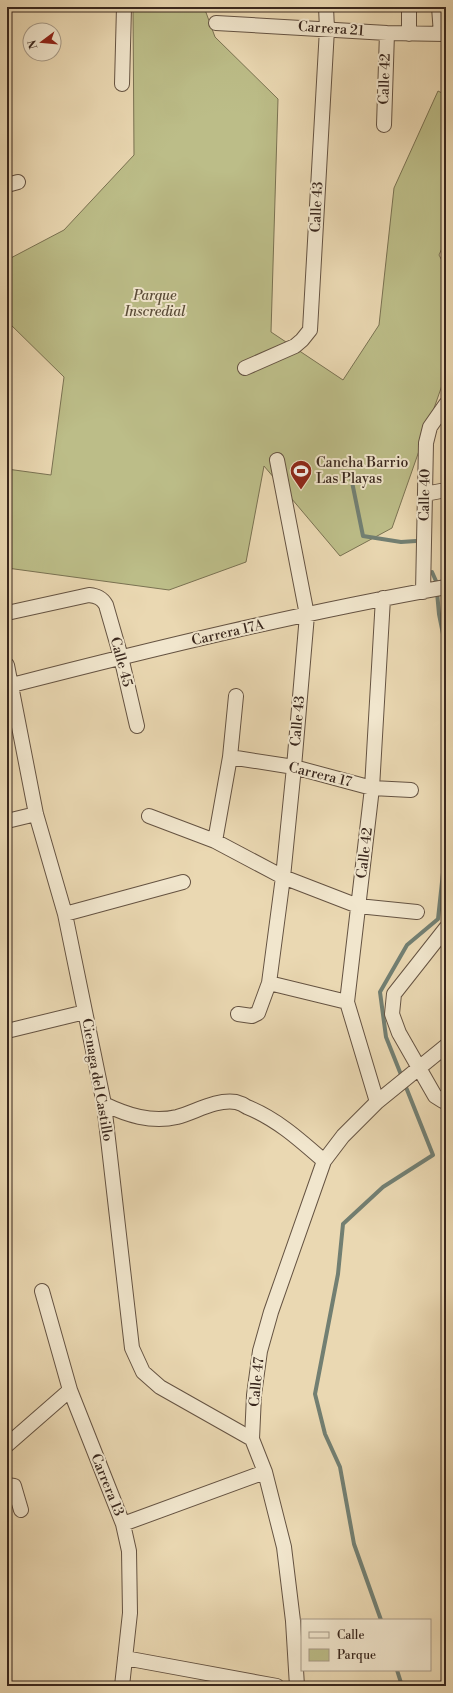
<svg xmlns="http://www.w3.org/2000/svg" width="453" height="1693" font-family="'Libre Bodoni',serif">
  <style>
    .green { fill: #bcbd88; stroke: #7a7252 }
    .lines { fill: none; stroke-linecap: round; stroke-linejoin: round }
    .stream { stroke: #727f72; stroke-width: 4 }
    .minor-casing { stroke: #655342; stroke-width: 16 }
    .minor { stroke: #f1e6cd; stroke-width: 14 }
    .labels { text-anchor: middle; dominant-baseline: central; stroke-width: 4; stroke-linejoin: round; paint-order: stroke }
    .street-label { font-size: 14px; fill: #39271d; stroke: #f1e6cd }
    .park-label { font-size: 14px; font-style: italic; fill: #5a4c38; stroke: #f1e6cd }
    .poi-label { font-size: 14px; fill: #39271d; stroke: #f1e6cd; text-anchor: start }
  </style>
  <rect width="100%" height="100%" fill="#ead8b2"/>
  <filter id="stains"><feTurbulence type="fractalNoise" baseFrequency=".005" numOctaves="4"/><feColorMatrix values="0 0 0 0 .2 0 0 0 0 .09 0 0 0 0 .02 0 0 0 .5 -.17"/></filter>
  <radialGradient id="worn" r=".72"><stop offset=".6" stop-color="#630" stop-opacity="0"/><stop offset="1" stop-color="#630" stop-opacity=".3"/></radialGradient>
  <path class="green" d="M133,7H204L215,37L278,99L271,332L343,380L379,325L394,188L438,91L446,95V239L439,255L446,268V374L392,528L340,556L264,466L246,562L169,590L7,568V469L51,475L64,377L8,322L7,260L64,230L134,155Z"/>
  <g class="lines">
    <path class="stream" d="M351,477L363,536L401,542L416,541
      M432,572L436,581L439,614L446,649
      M381,1620L354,1544L340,1467L325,1434L315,1394L338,1274L343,1224L383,1187L433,1155L386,1037L380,992L407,945L438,919L446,845
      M397,1670L402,1686"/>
    <g class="minor-casing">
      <path id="minor" d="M409,7V34
        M439,7L441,34
        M216,23L387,33L446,34
        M122,84L124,7
        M384,125L387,33
        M7,185L18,182
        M245,368L295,346L302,340L310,330L327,29L326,7
        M425,494L446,490
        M423,592L426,443L430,427L446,404
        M7,613L89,595C97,596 102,598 106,605L121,657L137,726
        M7,665L36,814L65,914L104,1104L132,1348L143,1372L160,1387L252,1439
        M12,685C156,648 300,613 446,587
        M230,757L294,767L372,788L411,790
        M149,816L215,841L283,877L358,906L417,912
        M7,821L36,814
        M215,841L230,757L236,696
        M65,914L183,882
        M446,928L394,994L392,1014L399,1033L435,1096L443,1101H446
        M269,983L347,1002
        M238,1014L252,1016L258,1013L269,983L283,877L294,767L307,615L277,460
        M7,1031L85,1012
        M377,1102L347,1002L372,788L383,598
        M104,1104C127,1115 151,1123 177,1117C196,1112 215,1099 236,1102C240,1103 244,1105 247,1107C277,1119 300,1140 324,1161
        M42,1291L70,1390L123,1524L129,1551L130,1613L122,1686
        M7,1445L70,1390
        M7,1485L14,1486L21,1510
        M123,1524L265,1472
        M125,1658L277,1686
        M297,1686L293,1621L284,1547L265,1472L252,1439L254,1395L260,1351L271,1312L324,1161L343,1136L377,1102L446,1046"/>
    </g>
    <use href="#minor" class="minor"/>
  </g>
  <defs>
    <g id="stadium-pin" transform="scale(1.15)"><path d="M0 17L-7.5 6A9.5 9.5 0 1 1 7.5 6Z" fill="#8f2418" stroke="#f1e6cd"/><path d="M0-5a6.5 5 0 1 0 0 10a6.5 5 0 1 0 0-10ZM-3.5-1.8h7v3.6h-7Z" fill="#fff"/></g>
  </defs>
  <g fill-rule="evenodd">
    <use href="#stadium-pin" x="301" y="471"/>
  </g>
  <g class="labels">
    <g class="street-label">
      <text transform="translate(331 29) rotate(4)">Carrera 21</text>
      <text transform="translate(385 79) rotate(-88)">Calle 42</text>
      <text transform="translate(317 207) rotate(-87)">Calle 43</text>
      <text transform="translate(425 495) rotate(-89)">Calle 40</text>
      <text transform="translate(228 633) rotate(-13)">Carrera 17A</text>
      <text transform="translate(121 662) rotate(75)">Calle 45</text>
      <text transform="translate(298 721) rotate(-85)">Calle 43</text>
      <text transform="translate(320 775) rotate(14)">Carrera 17</text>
      <text transform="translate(365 853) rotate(-83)">Calle 42</text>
      <text transform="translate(97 1080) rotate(80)">Cienaga del Castillo</text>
      <text transform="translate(257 1382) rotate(-84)">Calle 47</text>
      <text transform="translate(107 1485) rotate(68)">Carrera 13</text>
    </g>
    <g class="park-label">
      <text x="155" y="296">Parque<tspan x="155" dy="16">Inscredial</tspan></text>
    </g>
    <g class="poi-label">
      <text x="316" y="463">Cancha Barrio<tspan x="316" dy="16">Las Playas</tspan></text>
    </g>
  </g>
  <rect width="453" height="1693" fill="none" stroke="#ead8b2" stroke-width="24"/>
  <rect x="8" y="8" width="437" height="1677" fill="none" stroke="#39271d" stroke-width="2"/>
  <rect x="12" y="12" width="429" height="1669" fill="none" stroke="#39271d"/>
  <rect x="301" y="1619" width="130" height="52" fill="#f1e6cd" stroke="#a79a87"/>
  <rect x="309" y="1632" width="20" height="6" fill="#f1e6cd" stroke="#a79a87"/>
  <text x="337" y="1639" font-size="12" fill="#39271d">Calle</text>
  <rect x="309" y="1649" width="20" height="12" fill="#bcbd88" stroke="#a79a87"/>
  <text x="337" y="1659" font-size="12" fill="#39271d">Parque</text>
  <g transform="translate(42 42) rotate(254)"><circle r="19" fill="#f1e6cd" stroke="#a79a87"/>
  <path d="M0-3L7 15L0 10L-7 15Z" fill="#8f2418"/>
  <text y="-6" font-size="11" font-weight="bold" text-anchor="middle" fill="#39271d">N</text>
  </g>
  <rect width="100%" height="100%" filter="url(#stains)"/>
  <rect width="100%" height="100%" fill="url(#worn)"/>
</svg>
